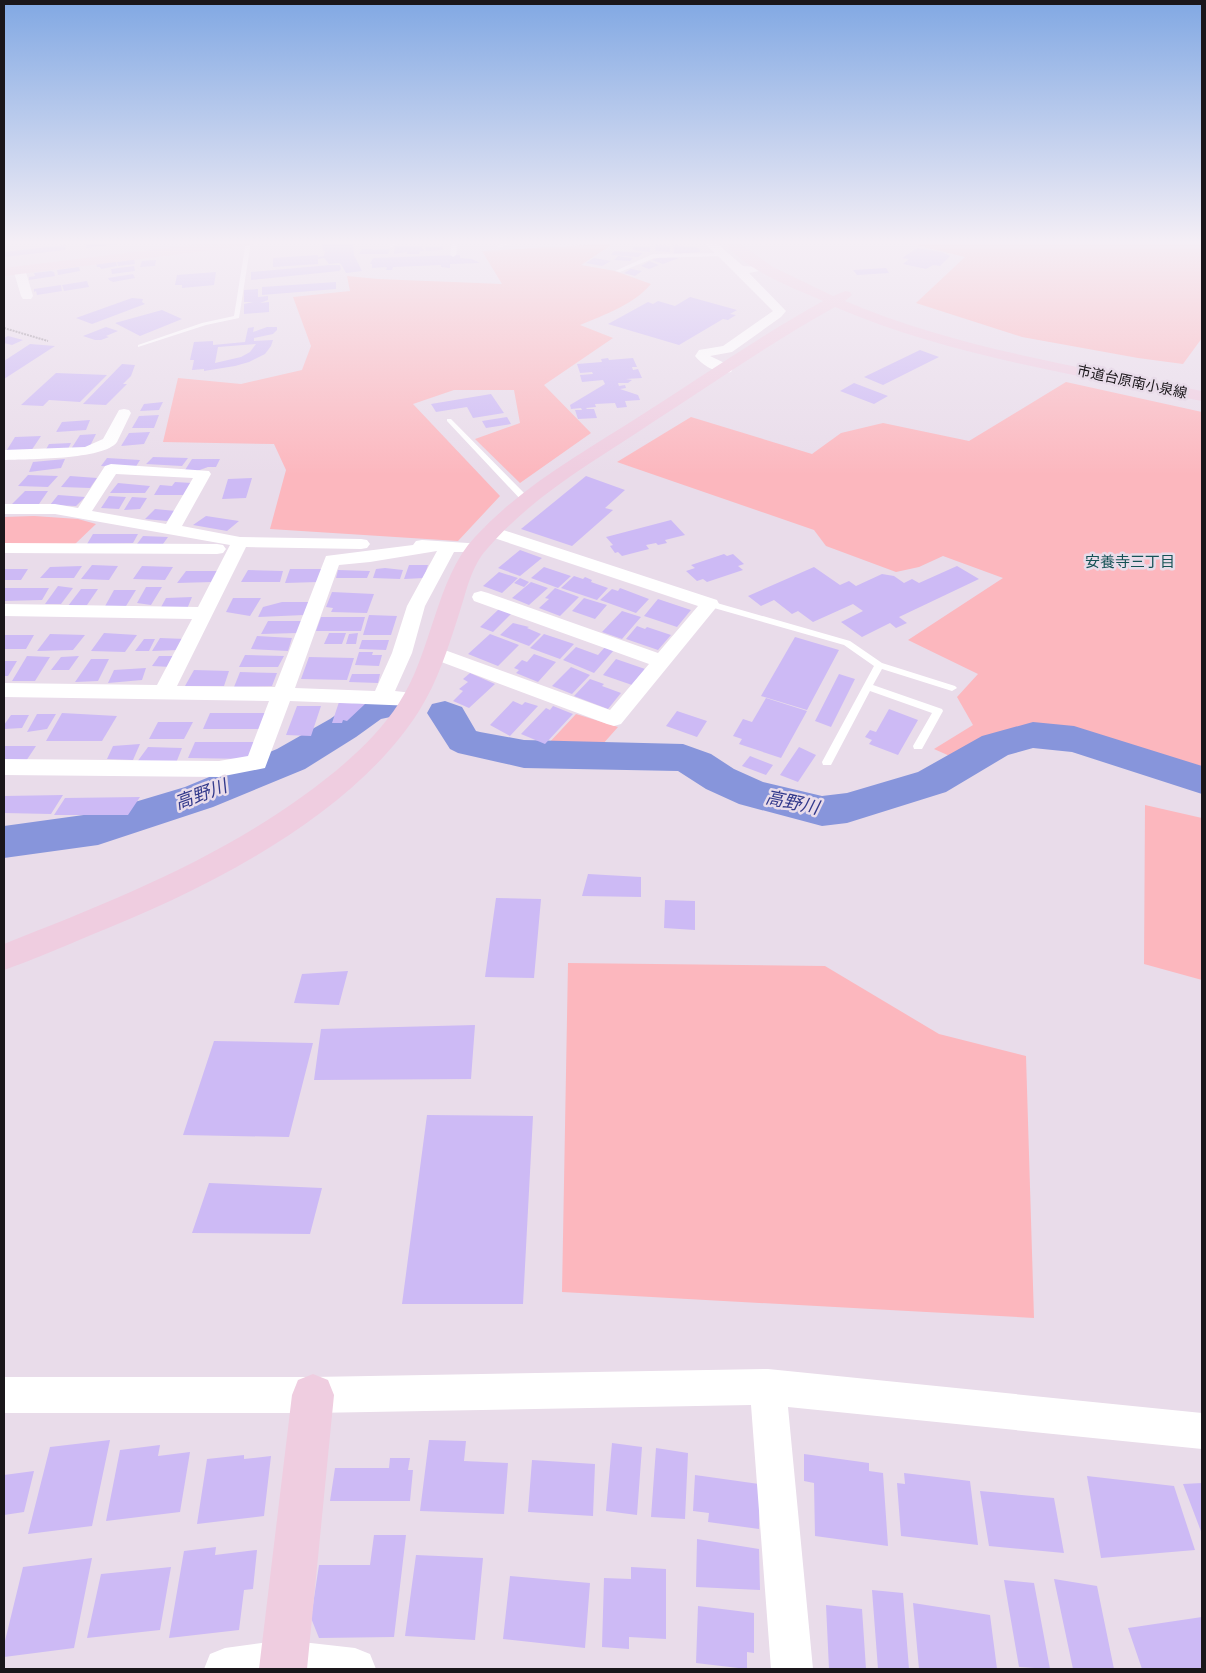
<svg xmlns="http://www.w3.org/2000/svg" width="1206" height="1673" font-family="Spectral,'Noto Sans JP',serif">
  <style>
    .green { fill: #fcb7be }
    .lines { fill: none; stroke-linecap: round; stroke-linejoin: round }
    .river { fill: #8795db; fill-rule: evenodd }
    .building { fill: #cdbaf5; fill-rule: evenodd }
    .path { stroke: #a197a2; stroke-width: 2; stroke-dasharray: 2 1; stroke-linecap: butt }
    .lane { fill: #fff; fill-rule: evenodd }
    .street { fill: #fff; fill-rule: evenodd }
    .secondary { fill: #efcde0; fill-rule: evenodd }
    .labels { text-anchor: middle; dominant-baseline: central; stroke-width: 5; stroke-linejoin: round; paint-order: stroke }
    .far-street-label { font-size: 14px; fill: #1a161a; stroke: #e9dcea }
    .far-neighbourhood-label { font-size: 15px; fill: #155256; stroke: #e9dcea }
    .water-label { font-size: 18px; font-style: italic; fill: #333a8c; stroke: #e9dcea }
  </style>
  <rect width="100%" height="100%" fill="#e9dcea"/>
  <path class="green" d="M900,241H1160L1164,243L1202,241V338L1183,364L1138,358L1022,337L916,303L965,257Z
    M605,244L611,245L581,265L615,271L651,284C633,305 606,314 580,325L613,338L544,385L591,433L520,483L475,439L520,423L514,390H454L413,404L500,496L458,541L270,529L286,470L274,444L163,442L178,378L241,384L302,370L311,346L293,297L350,291L347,276L378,279L502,284L482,251Z
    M1066,382L1202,412V776L1072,736L1028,732L995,739L961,761L934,749L973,725L957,697L978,674L908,640L1003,578L943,556L919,567L896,572L826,546L814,530L617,462L691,417L812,454L841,433L883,423L969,441Z
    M34,516L78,519L96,524L74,545L4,544V517Z
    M576,714L618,727L602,745H547Z
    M1145,805L1202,818V980L1144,964Z
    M568,963L825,966L939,1034L1026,1056L1034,1318L562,1292Z"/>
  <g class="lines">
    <path class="river" d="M373,695L395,698L400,707L395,716L381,719L356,737L305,769L213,807L98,845L4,858V826L98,813L185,787L277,749L330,719L360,698Z
      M445,701L462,707L476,731L480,732L524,740L683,744L711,754L734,769L763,782L822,796L847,793L918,772L982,736L1033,722L1074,726L1202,766V794L1072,752L1033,748L1008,755L946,792L847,823L822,826L739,804L706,789L678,771L524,768L458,753L450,749L427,713L432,704Z"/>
  </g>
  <path class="building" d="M110,241L134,242L86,248V244Z
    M322,241H353L354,255L362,271L346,273L341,264L339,263L329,264L324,258L318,259V264L273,267V258L318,255V257L324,256L325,251H323Z
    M66,245L65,250L4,257V252Z
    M656,245L670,246V252L655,251Z
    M673,245L699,248L700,252L674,254Z
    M395,246H422V249H424V251H420L419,254H407V252L394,254Z
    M442,246L443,250L426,251L425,247Z
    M633,247H650V252L633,250Z
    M917,248L942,252L950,256L940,266L933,265L926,269L903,264L909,259L902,258Z
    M362,249H373L372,250L390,249L388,254H359Z
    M614,251L643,253L638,257L611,255Z
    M460,255V258L472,259L480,263L450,264V268L441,267V265L393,267L392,270H386L387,267L372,268V264H370L373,258Z
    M618,256L633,258L630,261L614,260Z
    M661,257H674L679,258L663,264L652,260Z
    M594,258L611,261L602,266L586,263Z
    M134,259L135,264L118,266L117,262Z
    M156,260L155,266L140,267L142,261Z
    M116,261L117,266L101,269L100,267H97L96,264Z
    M649,261L659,265L649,269L641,266Z
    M330,265H340L341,269L339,271L251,280V272Z
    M134,266L135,271L112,274L111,269Z
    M79,267L80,271L58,275L57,270Z
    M886,268L889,273L857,275L853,270Z
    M631,269L642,271L635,276L624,273Z
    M51,271L54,272L55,276L29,280V277L35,276L34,273Z
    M216,272L214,285L182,288V285H175L177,275Z
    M133,274L135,278L113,282L109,280L108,278Z
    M87,281L89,287L64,291L62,285Z
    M336,282V289L262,295V287Z
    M61,285L62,291L37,295L36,291L34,292V289Z
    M258,289V297L268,296V300L260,303L269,302V312L244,314V304L253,302H244V290Z
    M690,297L737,310L730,314L736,315L728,320L723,319L679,345L608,324L648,302L653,304L658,301L675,306Z
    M132,298L143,299L142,302L145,304L92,324L76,318Z
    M162,310L182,319L140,336L115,323Z
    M106,327L118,331L106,336L109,337L101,340H95L83,336Z
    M254,327L253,332L267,327H277V330L273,334L254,338V341L273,340L271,346L265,354L249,362L235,366L204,371V369L192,370L194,360H190L194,342L213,341V345L245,342L248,328ZM256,344L250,352L241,357L215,363L218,347Z
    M8,336L23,340L12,345L4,343V338Z
    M30,344L55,346L4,379V361Z
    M920,350L939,357L883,385L864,377Z
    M608,358L609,360L633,358L637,367H632L633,370L638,369L642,378L626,379L632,380L628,383H618L619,386L625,385L626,388L620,389L638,395L640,400L625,401L627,407L617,408L615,403L595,404L596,407L586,408L587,409H594L597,418L578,419L575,410H582L581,408L571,409L570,405L605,384L603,380L582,382L580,375L593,374L592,372L580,373L577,364L602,362L601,359Z
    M122,364L135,365L131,376L123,384H127L106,405L83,404Z
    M56,373L107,375L80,402L49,400L43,406L21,405Z
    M854,383L888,396L874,404L840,391Z
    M491,394L504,413L473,418L467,407L436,412L431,404Z
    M163,402L159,410L140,411L144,404Z
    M159,415L154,428H132L139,416Z
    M507,417L511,424L486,428L482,421Z
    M90,420L86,430L56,432L62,422Z
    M150,432L144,444L121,446L129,433Z
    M96,434L89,448L71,449L80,435Z
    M41,436L31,451L5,453L15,437Z
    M71,443L68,449L45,451L49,444Z
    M153,457L188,458L182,466L146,464Z
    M107,458L140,460L135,468L101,466Z
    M65,459L61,468L29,472L33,462Z
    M192,459H220L216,467H208L197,471L185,470Z
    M28,475L58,476L48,487L18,486Z
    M70,476L97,478L90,488L61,487Z
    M586,476L625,490L605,508L613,510L572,546L521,529Z
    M252,478L246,498L222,499L228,479Z
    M175,482L192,483L184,495H154L160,485L172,486Z
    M118,483L150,486L145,493H110Z
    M25,491H48L39,504H12Z
    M58,495L85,497L76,506L50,505Z
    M109,496L126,497L119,509L101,508Z
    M132,497L147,498L140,509L124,510Z
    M155,509L176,511L167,521L145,519Z
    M206,516L239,521L227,531L193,525Z
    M671,520L685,535L665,540L667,543L658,545L656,543L646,545L649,549L622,556L618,552L615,553L610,546L613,545L606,537Z
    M93,534H138L133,543L87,544Z
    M143,536L168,537L163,544H137Z
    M520,550L542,558L520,576L498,568Z
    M724,554L727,556L733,554L744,564L738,566L743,570L707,582L703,579L697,581L686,571L695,568L691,565Z
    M92,565L118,566L109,580L81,579Z
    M409,565H428L424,578L404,579Z
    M82,566L74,578H40L50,567Z
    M142,566L173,567L165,580L133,579Z
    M957,566L979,579L899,617L907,623L896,628L890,623L862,637L841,622L863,611L853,604L813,622L798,611L792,614L774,600L761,606L748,596L814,567L840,585L849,581L856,586L882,574L894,576L904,583L912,579L919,583Z
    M544,567L571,576L558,588L531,578Z
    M385,568L403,570L400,579L373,578L376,569Z
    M4,569H28L21,580H4Z
    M290,569H322L318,582L285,583Z
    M248,570L283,571L280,582H241Z
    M338,570L370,571L367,578H336Z
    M186,571H218L212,582L177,583Z
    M499,572L518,578L502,593L483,586Z
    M574,576L583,579L585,577L592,580L591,582L608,588L597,600L561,588Z
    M520,578L529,582L524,587L514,583Z
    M531,582L548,588L529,605L512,598Z
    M58,586L73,588L61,604H45Z
    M146,587H162L151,605L137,603Z
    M4,588H49L42,600L4,601Z
    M555,588L579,597L560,616L539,608L549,599L545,598Z
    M620,588L649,599L636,613L600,600L612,589L618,591Z
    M81,589H98L87,605L68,606Z
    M114,590H136L126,606L104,608Z
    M332,592L374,594L367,613L331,612L333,608L326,607Z
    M192,597L187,609H160L166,598Z
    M233,598H261L250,616L226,612Z
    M584,598L607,605L595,619L572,611Z
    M658,599L691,610L677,627L644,616Z
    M282,602H309L304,615L258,617L263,607Z
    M499,609L512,613L493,632L480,627Z
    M622,611L641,617L622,639L602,632Z
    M369,615L397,616L391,635H363Z
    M321,617H365L361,631H316Z
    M268,621H302L298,633L261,634Z
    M513,623L529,627L527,628L541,634L529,646L500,635Z
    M637,626L645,629L647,627L671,635L658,650L626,639Z
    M104,633L137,635L125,652L91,651Z
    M329,633H346L342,644H324Z
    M358,633L356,644H346L349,634Z
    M50,634L85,635L73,650L37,651Z
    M490,634L519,645L498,666L468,654Z
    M544,634L574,644L560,659L530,648Z
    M4,635H34L26,649H4Z
    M257,636L292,638L288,651L251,649Z
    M795,637L839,650L807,710L761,696Z
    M160,638L186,639L179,650L152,651Z
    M144,639H155L149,651H135Z
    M362,640H389L386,650L359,649Z
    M576,647L598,655L605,647L614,650L594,673L563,660Z
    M359,652H373L372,655H382L379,666L355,665Z
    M534,654L556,662L538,682L516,673L519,670L514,668L522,660L527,662Z
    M245,655L284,656L278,667H239Z
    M27,656L50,657L35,681H12Z
    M79,656L69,670H51L61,657Z
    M159,656H176L171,667L152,666Z
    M309,657L354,658L347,680L301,679Z
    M91,659H109L98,681L75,682Z
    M616,659L645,669L632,685L603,675Z
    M4,661H17L8,676H4Z
    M571,667L590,675L572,694L552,686Z
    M146,668L142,680L108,683L114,670Z
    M194,670L229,671L224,686H185Z
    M240,672L277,673L272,686L234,687Z
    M470,673L495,684L469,708L453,701L463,691L459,689L468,682L463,679Z
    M352,674H380L378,683L349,682Z
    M839,674L855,679L831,727L815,721Z
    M590,679L604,684L602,686L621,693L608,709L574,696Z
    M766,698L807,711L781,758L739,744L742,739L733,736L743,719L752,722Z
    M513,701L522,705L525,702L538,706L510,736L490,725Z
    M339,702L365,704L347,721L343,720L342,723H332Z
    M297,706H321L311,736L286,735Z
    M553,706L573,714L545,744L521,734L546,708L550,710Z
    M889,709L918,720L898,755L869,744L872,740L865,737L870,730L876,732Z
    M677,711L707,721L697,737L666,726Z
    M62,713L117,716L102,741H46Z
    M210,713H266L260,729H203Z
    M37,714H56L47,729L27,732Z
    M11,715H29L22,728L4,729V725Z
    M158,722H193L184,739H149Z
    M195,742H256L251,759L188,758Z
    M140,744L133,760L107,759L113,746Z
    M4,746H36L26,761L4,762Z
    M148,747L182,748L176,763L137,762Z
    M799,747L816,755L798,782L780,775Z
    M750,756L773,765L766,775L742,766Z
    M63,795L51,814L4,813V796Z
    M140,797L128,815H54L65,798Z
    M588,874L641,877V897L582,896Z
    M496,898L541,899L534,978L485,977Z
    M665,900L695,901V930L664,928Z
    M348,971L339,1005L294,1003L302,974Z
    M475,1025L471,1079L314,1080L321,1029Z
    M214,1041L313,1043L289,1137L183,1135Z
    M427,1115L533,1116L523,1304H402Z
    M209,1183L322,1188L310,1234L192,1233Z
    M110,1440L92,1526L28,1534L50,1447Z
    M429,1440L466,1441L464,1461L508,1463L504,1514L420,1511Z
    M612,1443L642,1447L637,1515L606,1511Z
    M160,1445L158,1456L190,1452L180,1512L106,1521L120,1450Z
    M656,1448L688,1453L685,1519L651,1517Z
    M804,1454L869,1463V1471L883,1473L888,1546L815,1536L814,1483L804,1481Z
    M244,1455V1459L271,1456L264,1516L197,1524L207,1459Z
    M390,1458H410L408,1470H413L410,1501H330L335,1468H389Z
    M532,1460L595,1464L593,1516L528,1512Z
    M34,1471L24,1512L4,1515V1475Z
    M904,1473L970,1481L978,1545L901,1536L897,1483L905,1484Z
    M695,1475L759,1484V1529L708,1522L709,1513L693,1511Z
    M1087,1476L1174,1486L1195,1550L1101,1558Z
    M1202,1483V1534L1183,1484Z
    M980,1491L1054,1498L1064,1553L989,1546Z
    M374,1535H406L394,1637L319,1638L311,1618L319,1565H370Z
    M697,1539L759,1549L760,1590L696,1587Z
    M216,1547L215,1555L257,1550L253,1589L244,1590L239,1630L169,1638L184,1551Z
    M416,1555L483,1558L475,1640L405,1636Z
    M92,1558L74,1648L4,1657V1645L23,1567Z
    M171,1567L160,1630L87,1638L101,1574Z
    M631,1567L666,1569V1639L629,1637V1649L602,1647L604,1578L631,1579Z
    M510,1576L590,1583L585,1648L503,1639Z
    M1054,1579L1097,1586L1114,1669H1073Z
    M1004,1580L1034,1583L1050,1669L1019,1667Z
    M872,1590L903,1593L909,1669H878Z
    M913,1603L990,1615L997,1669H919Z
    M826,1605L862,1609L866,1669H829Z
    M698,1606L754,1613V1653L747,1652V1669L696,1663Z
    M1202,1617V1669H1142L1128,1628Z"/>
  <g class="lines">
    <path class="path" d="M4,328L48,341"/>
    <path class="lane" d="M246,241L251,242L239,318L206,325L138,347V345L202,323L234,316Z
      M392,241H398L393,247H389Z
      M452,241H458L456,255L453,257L450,255Z
      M508,241H515L501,247L496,246Z
      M723,253L725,256L654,258L620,272L615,271L653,254Z
      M447,419H451L529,498V502H523L447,421Z
      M710,601L850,641L882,663L955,686L957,688L952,691L882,669L873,685L942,709L943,711L922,749H914L913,746L932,713L870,691L831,765H823L822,762L874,666L844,645L707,606V602Z"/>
    <path class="street" d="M703,241H714L743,266L759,267L761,269L759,271L749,273L786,311L781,317L732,352L710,356L731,366L733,369L731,372C718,375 703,366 695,356L699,350L723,346L773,311Z
      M19,266L25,269L33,296L31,299H23L21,296L13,269Z
      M124,409L129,410L131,413L117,442C104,460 27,459 4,460V450L85,447L103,439L119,410Z
      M111,464L209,471L211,474L182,526L240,537L361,539L367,540L370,544L367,548L361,549L246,547L177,686L275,687L326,556L413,545L416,541L422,540L483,544L486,548L483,552H454L425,606L412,653L395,691L421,694L424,699L421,704L414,706L290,701L265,768L219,777L4,775V759L219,761L248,756L269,701L4,697V683L157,685L192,619L4,616V604L198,607L230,545L55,514H4V504H55L78,508L105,466ZM116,474L193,478L166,524L92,511ZM437,551L407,606L392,653L375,691L295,688L339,565L370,562Z
      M491,526L717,600L719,604L621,724L614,726L607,724L428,657L425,653L428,649L435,647L442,649L610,710L649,664L474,601L472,597L474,593L481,591L488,593L658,653L698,606L485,535L482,531L485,527Z
      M4,543L217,544L223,545L226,549L223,553L217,554L4,553Z
      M768,1369L1202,1413V1449L788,1407L813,1669H771L751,1405L313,1413H4V1377H313Z
      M284,1640L355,1648L370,1654L376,1669H204L210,1654L225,1648Z"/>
    <path class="secondary" d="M223,241H259L253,245L4,276V268Z
      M723,241H736L773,267L833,296L845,291L850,292L852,295L845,301C958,349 1082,367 1202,391V401C1162,394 1123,385 1083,377C999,360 914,341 835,307C772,342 713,383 653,422C595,461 533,495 487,549C471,566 466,593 459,614C448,648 438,681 419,711C352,817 204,890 91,935C62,947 33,960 4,970V944C108,903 212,862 303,796C339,770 375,740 399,703C432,653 436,578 475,537C522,486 582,453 640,416C701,377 760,336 823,301C792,288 743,269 723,241Z
      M313,1374L328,1380L334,1395L307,1669H259L292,1395L298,1380Z"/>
  </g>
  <linearGradient id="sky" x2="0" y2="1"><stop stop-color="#81a8e3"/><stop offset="0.51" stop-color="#f5eff6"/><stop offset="1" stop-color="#f5eff6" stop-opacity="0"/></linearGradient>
  <rect width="1206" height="475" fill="url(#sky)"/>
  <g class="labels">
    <g class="far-street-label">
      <text transform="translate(1132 382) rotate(12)">市道台原南小泉線</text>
    </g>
    <g class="far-neighbourhood-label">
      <text x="1130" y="562">安養寺三丁目</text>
    </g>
    <g class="water-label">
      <text transform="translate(201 795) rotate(-20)">高野川</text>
      <text transform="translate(792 803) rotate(12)">高野川</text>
    </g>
  </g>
  <rect width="1206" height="1673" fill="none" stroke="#1a161a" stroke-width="10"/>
</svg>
